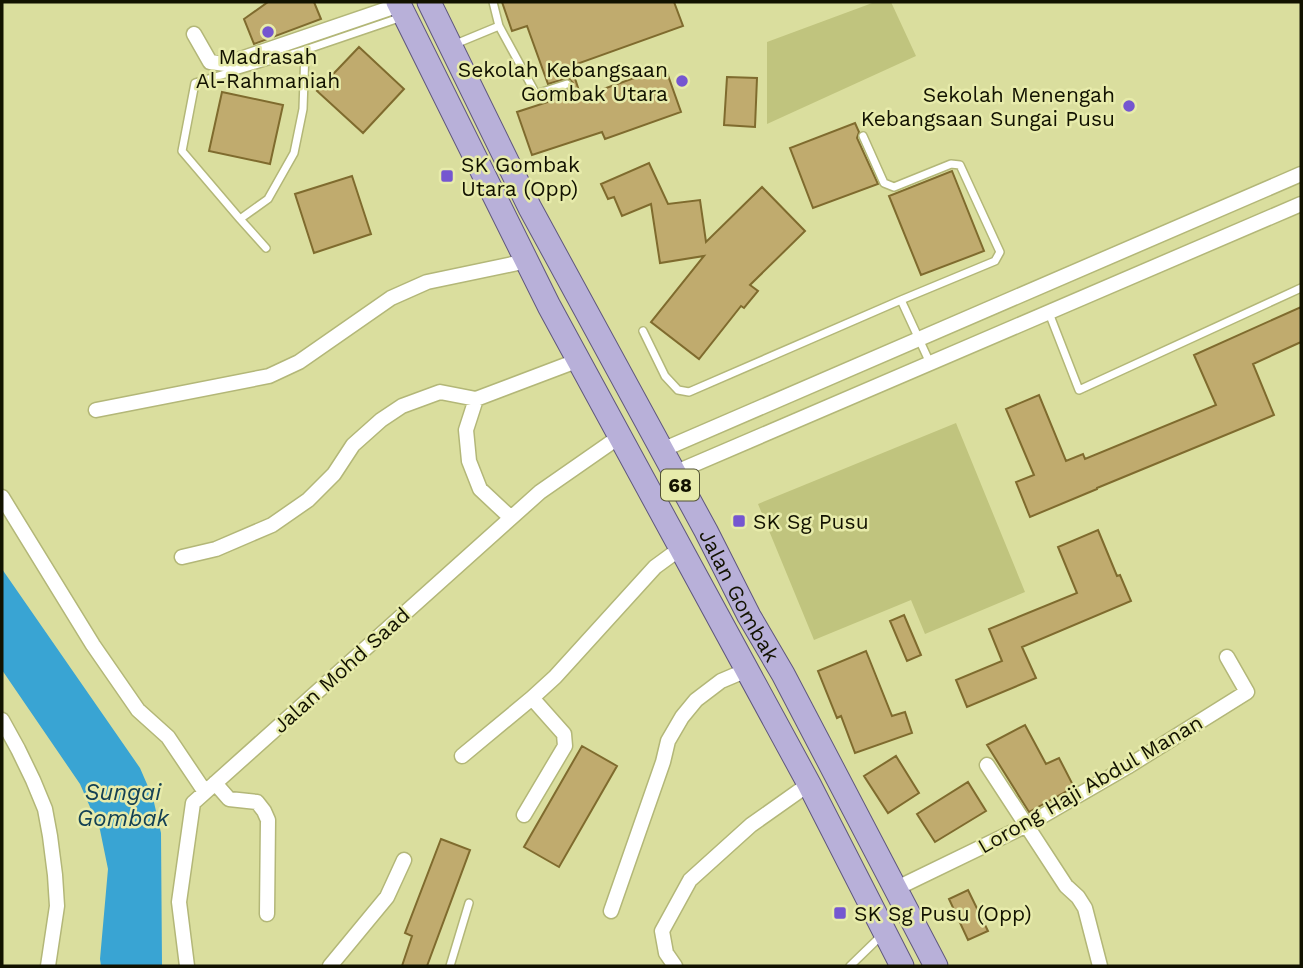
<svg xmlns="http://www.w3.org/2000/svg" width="1303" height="968" font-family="'Work Sans',sans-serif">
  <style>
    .green { fill: #c0c47e }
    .water { fill: #39a4d3 }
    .building { fill: #c0ab6e; stroke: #7f6b2e; stroke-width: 2 }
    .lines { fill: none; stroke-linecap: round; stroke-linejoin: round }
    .lane-casing { stroke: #b3b778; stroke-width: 10 }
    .street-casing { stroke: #b3b778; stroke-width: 17 }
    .primary-casing { stroke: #5f577d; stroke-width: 25 }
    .lane { stroke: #fff; stroke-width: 7 }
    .street { stroke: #fff; stroke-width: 14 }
    .primary { stroke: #b8b0d9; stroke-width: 23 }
    .poi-dot { fill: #7556d0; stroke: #e7ebab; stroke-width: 2.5 }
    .labels { text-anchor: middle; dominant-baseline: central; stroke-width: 5; stroke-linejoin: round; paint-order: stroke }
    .shield { fill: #e7ebab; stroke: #525333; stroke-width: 2 }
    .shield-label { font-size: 19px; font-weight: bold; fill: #121200 }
    .poi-label { font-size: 21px; fill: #121200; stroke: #e7ebab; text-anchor: start }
    .street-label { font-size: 21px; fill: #121200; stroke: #e7ebab }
    .water-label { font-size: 23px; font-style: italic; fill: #144154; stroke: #e7ebab }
  </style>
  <rect width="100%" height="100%" fill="#dade9e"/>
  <path class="green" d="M875,2H891L916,56L767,124V42Z
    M956,423L1025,592L925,634L911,600L814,640L758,504Z"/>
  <path class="water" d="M2,569L140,768L153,798L161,833L162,966H101L100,959L108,869L100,830L80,784L2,670Z"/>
  <path class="building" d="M268,2H314L321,19L254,44L244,19Z
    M502,2H674L683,26L571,66L581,97L665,67L681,112L605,139L602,132L532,155L517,112L554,100L552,95L570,90L572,88L573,83L568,78L548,84L527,26L512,31Z
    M359,47L404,89L363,133L317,91Z
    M727,77L757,78L755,127L724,125Z
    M222,92L283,105L270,164L209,151Z
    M855,123L859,132L857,138L878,184L813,208L790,148Z
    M649,163L668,204L700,200L706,242L762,187L805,231L750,285L758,291L744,308L741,306L699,359L651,322L704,256L660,263L651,204L622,216L614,197L608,199L601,184Z
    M952,171L984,251L921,275L889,196Z
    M352,176L371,234L314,253L295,194Z
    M1301,307V342L1253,364L1274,415L1097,488V489L1030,517L1016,482L1034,475L1006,409L1039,395L1066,461L1083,454L1085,459L1216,405L1194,355Z
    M1098,530L1117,576L1120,575L1131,601L1022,647L1036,678L967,707L956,680L1002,661L989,629L1077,593L1058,547Z
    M904,615L921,655L907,661L890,621Z
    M866,651L892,716L905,712L912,733L855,753L841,716L837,718L818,671Z
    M1025,725L1046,764L1059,758L1074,787L1029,812L987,745Z
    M582,746L617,766L559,867L524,847Z
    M896,756L919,793L888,813L864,776Z
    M968,782L986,811L935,842L917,814Z
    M441,839L470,850L427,966H402L412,936L405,933Z
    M968,890L988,931L968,940L949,899Z"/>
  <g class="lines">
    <g class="lane-casing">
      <path id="lane" d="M493,2L499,26
        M453,45L499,26L536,94L567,84
        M305,50L303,109L294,153L268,199L240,219L182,151L195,83L305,50L402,17
        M240,219L266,248
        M901,300L930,363
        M1049,313L1079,390L1301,288
        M643,331L665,376L678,390L689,392L901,300L995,261L1000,252L960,165L951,164L894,187L884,183L863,136
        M450,966L469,903
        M850,966L882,935"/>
    </g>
    <g class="street-casing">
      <path id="street" d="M194,34L210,62L226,64L399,5
        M476,399L466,430L469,461L480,489L511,518
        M96,410L269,376L299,362L391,298L427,282L527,261
        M662,450L1301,174
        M674,473L1301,204
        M2,497L93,645L138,710L168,737L205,792
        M182,557L216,549L272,525L308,500L334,474L353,445L381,420L402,406L440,392L476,399L579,360
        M2,720L18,749L33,780L45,809L50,836L55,875L57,906L48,966
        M462,756L532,698
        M987,765L1066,886L1078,897L1085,908L1100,966
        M215,783L229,799L257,802L264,811L268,820L267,914
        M524,815L565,746L564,734L532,698L555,677L655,567L681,548
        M895,889L1027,825L1127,767L1247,692L1227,657
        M611,911L663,762L668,741L682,717L696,700L721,681L747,670
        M187,966L179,902L193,803L540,492L619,437
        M330,966L387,897L404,860
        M675,966L666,953L662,931L690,880L751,825L809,784"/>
    </g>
    <g class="primary-casing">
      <g id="primary">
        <path d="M398,2L549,306L809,784L902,966"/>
        <path id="s1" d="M429,2L530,208L706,531L749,616L783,674L936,966"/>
      </g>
    </g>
    <use href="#lane" class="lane"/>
    <use href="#street" class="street"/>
    <use href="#primary" class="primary"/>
  </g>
  <g class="poi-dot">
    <circle cx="268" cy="32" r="7"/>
    <circle cx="682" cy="81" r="7"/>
    <circle cx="1129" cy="106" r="7"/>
    <rect x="440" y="169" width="14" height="14" rx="3.5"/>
    <rect x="732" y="514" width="14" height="14" rx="3.5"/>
    <rect x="833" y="906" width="14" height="14" rx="3.5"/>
  </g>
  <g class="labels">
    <rect class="shield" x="661" y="469.5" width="38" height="31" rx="5"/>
    <g class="shield-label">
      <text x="680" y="485">68</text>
    </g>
    <g class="poi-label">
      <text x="268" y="56" text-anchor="middle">Madrasah<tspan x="268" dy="24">Al-Rahmaniah</tspan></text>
      <text x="668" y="69" text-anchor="end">Sekolah Kebangsaan<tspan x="668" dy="24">Gombak Utara</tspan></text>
      <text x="1115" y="94" text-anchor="end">Sekolah Menengah<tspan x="1115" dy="24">Kebangsaan Sungai Pusu</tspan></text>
      <text x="461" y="164">SK Gombak<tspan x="461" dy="24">Utara (Opp)</tspan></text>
      <text x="753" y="521">SK Sg Pusu</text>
      <text x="854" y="913">SK Sg Pusu (Opp)</text>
    </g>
    <g class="street-label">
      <text stroke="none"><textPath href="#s1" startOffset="670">Jalan Gombak</textPath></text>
      <text transform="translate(341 670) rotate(-42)">Jalan Mohd Saad</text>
      <text transform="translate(1090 784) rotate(-30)">Lorong Haji Abdul Manan</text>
    </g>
    <g class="water-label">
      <text x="123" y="792">Sungai<tspan x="123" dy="26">Gombak</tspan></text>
    </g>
  </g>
  <rect width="1303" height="968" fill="none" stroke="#121200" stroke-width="7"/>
</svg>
